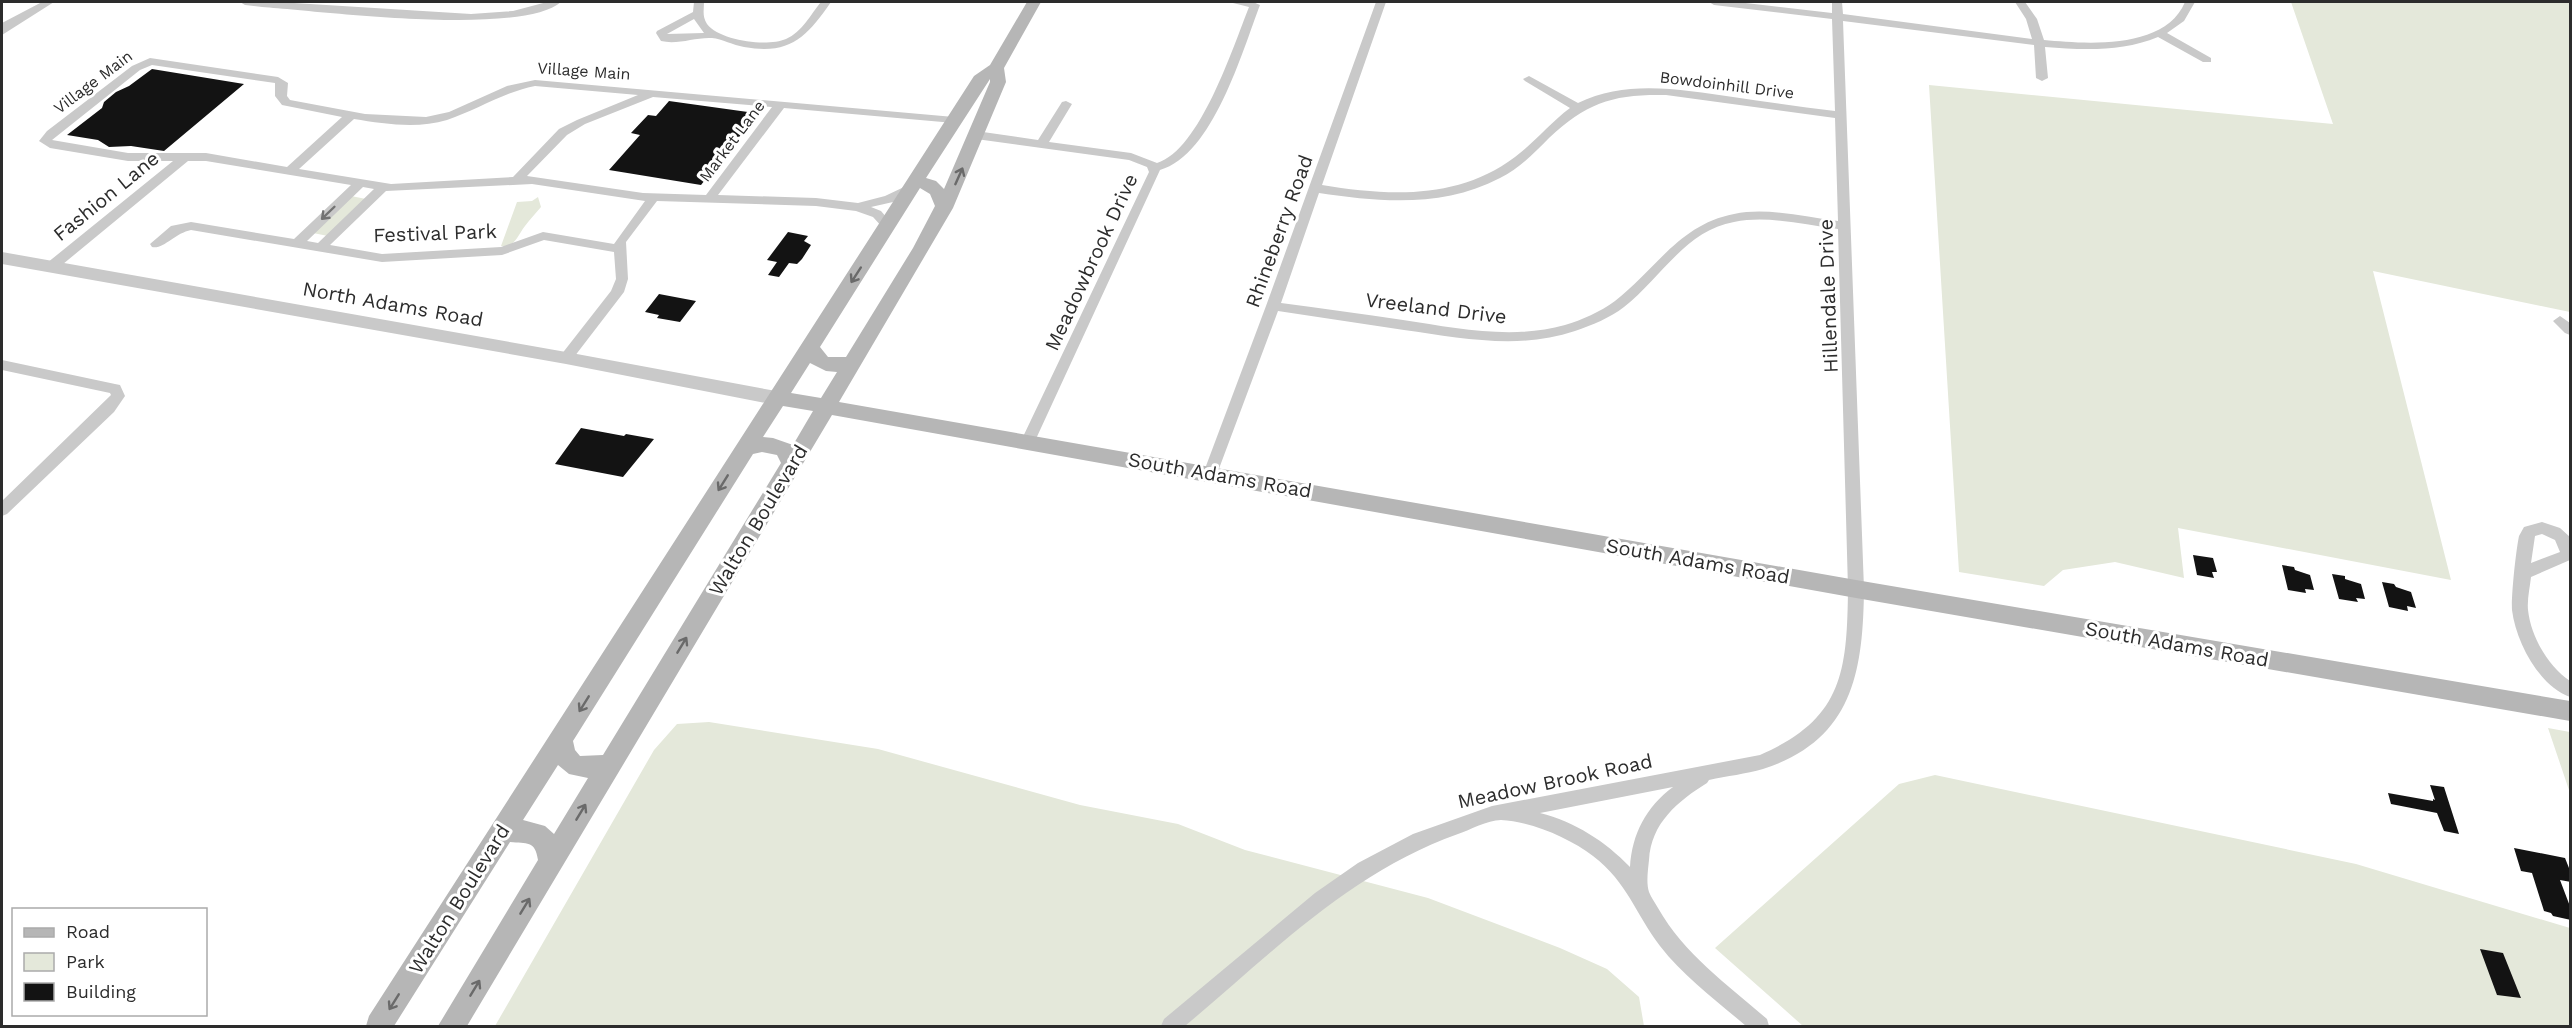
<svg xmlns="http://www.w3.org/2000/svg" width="2572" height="1028" font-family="'Work Sans',sans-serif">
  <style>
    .green { fill: #e4e8da }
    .building { fill: #131313 }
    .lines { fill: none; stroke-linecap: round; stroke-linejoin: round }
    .minor { fill: #c9c9c9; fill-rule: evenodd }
    .tertiary { fill: #c9c9c9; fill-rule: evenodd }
    .secondary { fill: #b6b6b6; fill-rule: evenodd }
    .oneway { stroke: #6a6a6a }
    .oneway2 { stroke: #737373 }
    .labels { text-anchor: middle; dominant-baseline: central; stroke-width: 6; stroke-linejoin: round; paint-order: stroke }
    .far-street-label { font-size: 16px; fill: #2c2c2c; stroke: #fff }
    .street-label { font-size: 20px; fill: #2c2c2c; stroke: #fff }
  </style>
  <rect width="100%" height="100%" fill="#fff"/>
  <path class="green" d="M2291,2H2570V312L2373,271L2451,580L2178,528L2184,578L2115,562L2063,570L2044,586L1959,572L1929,85L2333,124Z
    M351,196L366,199L328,236L313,233Z
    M538,197L541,207C536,213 530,219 525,226C517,236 516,247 501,246L517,202L532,201Z
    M709,722L878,749L1080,805L1178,824L1245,850L1428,898L1560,948L1607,969L1639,997L1644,1026H495L654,750L677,724Z
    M2548,728L2570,732V793Z
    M1935,775L2356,864L2570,928V1026H1803L1715,948L1899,784Z"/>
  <path class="building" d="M152,69L244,84L164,151L131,146L109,147L98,140L67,135L102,108L104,102L116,92L129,86Z
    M669,101L755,113L744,127H747L701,185L609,170L640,135L631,133L648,115L656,116Z
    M788,232L808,236L804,241L811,245L802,259L797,264L789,263L779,277L768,275L777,262L767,260Z
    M659,294L696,301L680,322L657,318L659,315L645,312Z
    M581,428L624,436L626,434L654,439L623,477L555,464Z
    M2193,555L2213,558L2217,572H2212L2214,578L2197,575Z
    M2282,565L2294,567L2295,570L2310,575L2314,590L2305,589L2306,593L2288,590Z
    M2332,574L2345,576V579L2361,584L2365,599L2356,598L2358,602L2339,599Z
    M2382,582L2394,584L2396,587L2411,592L2416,608L2407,606L2408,611L2389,607Z
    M2430,785L2444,787L2459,834L2444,831L2437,813L2391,804L2388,793L2433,801V799L2435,800Z
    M2514,848L2565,858L2571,873V882L2560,880L2571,909V920L2553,916L2551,913L2544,911L2532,873L2521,871Z
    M2480,949L2503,953L2521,998L2497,995Z"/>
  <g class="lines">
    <path class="minor" d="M42,2H54L2,35V23Z
      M240,2H278L471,14L513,11L547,2H561C520,37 321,11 262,7L245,5Z
      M694,2H704C704,10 702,16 707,24C720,41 767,47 786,39C802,32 811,14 821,2H831C806,38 790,55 744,47C733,45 722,39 712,38C695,37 678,45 661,41L656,33L657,31L693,12ZM694,19L704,33L667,34Z
      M1229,2H1253L1260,5C1242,52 1213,155 1160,170L1035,441L1033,445H1023L1021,441L1149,172L1147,167L1129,160L976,139L970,135L976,131L1038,140L1062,102L1066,101L1072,104L1049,142L1131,153L1157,163C1200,150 1233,47 1249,7Z
      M1376,2H1386L1322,185C1389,196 1458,200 1515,157C1535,142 1550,123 1570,108L1525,81L1523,79L1529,76L1578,103C1627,79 1682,90 1733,97C1767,102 1801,107 1835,111L1832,19L1714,5L1709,2H1737L1832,13V2H1842L1843,14L2032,39L2026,19L2015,2H2025L2037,19L2044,40C2087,44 2165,50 2185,2H2195L2184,21L2167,33L2211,58V62H2203L2158,37C2122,52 2083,50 2045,47L2048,78L2042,81L2036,78L2034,45L1843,21L1864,589C1863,672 1853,740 1763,769C1746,774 1727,776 1709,780L1707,783C1678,801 1651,823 1649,860C1648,870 1646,883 1649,892C1651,897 1655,903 1658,908C1684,954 1728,985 1767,1019L1769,1026H1746C1717,1001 1684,977 1660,946C1635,913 1628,883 1593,856C1570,838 1530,821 1501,820C1487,820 1470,830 1458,834C1349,873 1272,953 1185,1026H1161L1164,1019L1315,893L1358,863L1413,834L1492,806L1760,755C1843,719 1847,672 1848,589L1838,229C1805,225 1768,215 1734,222C1686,230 1660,279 1624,307C1610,318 1592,325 1575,331C1519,350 1461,338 1404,330C1362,324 1320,317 1278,311L1217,474L1215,478H1205L1203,474L1266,306ZM1666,95L1835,118L1838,221C1804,217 1767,207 1734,214C1680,224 1655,270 1615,301C1600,312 1582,320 1565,325C1512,340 1456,328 1403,320C1362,314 1321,308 1281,303L1319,193C1380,202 1443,208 1500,178C1519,169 1534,153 1549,138C1587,102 1614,94 1666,95ZM1673,787C1646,807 1632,834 1630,867C1605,841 1575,822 1540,813Z
      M150,58L278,77L288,83L287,96L290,100L365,114L426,117L449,112L507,86L535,80L954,117L960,120L954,123L784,108L718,195L816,198L858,203L885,196L904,187H912V193L893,202L871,207L881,211L893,225L891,228H883L873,217L856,211L816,206L657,201L626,242L628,279L624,292L571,361H561L559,358L561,355L611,291L616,279L614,252L544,240L502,255L382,262L191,230C175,233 163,250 152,247L150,244L171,226L191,222L294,239L351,185L206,161H188L57,269H47L46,266L47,263L173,161H128L50,148L39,141L47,131L132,66ZM152,65L275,83V96L282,105L342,117L287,167L206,153H128L52,140L140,70ZM535,86L638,95L577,120L559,129L513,177L391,184L299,169L354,119C384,124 418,129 447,120C477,110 504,92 535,86ZM653,97L772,107L706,195L643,193L527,176L567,135L585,124ZM532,184L645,201L614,244L543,232L501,247L382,254L330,245L386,191ZM363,187L374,189L318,243L307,241Z
      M2560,316L2570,323V335L2565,333L2553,321Z
      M2,360L115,384L120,385L125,396L114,412L7,514L2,516V501L111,395L110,393L2,370Z
      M2542,522L2560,528L2570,537V560L2531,577C2530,587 2527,599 2528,610C2531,637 2548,666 2570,681V697C2539,686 2516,642 2512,610C2511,597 2516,550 2519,536L2524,527ZM2542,534L2555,540L2560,552L2531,563L2535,536Z"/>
    <path class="tertiary" d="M2,252L566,352L776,391L782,393L785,398L782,403L776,405L566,364L2,264Z"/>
    <path class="secondary" d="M1027,2H1041L1004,68L1006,82L953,208L839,402L1856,580L2570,701V721L1856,598L832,415L467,1026H438L538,860C535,840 527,844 510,842L394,1026H366L369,1016L974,76L990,65ZM990,79V82L944,189L936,181L926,178ZM920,188L930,194L935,206L913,248L846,357H828L820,347ZM810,363L826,371L837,372L821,398L791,393ZM783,406L813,411L793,445L773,438L763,437ZM762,452L777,455L781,463L603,755L580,756L575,750L573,741L753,454ZM558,765L569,774L588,778L554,834L545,826L523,820Z"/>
  </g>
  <defs><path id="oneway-shaft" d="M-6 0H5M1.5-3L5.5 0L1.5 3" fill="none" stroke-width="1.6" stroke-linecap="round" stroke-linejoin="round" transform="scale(1.5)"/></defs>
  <g class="oneway">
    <use href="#oneway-shaft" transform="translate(959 176) rotate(-66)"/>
    <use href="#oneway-shaft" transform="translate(856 275) rotate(123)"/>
    <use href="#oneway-shaft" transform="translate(723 483) rotate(122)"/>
    <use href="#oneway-shaft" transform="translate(682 645) rotate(-59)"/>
    <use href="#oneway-shaft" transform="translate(584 704) rotate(122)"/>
    <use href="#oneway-shaft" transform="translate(581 812) rotate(-59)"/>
    <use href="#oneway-shaft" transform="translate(525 906) rotate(-59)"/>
    <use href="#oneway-shaft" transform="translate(475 988) rotate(-59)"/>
    <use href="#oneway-shaft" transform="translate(394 1002) rotate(122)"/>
  </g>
  <use class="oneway2" href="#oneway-shaft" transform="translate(328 213) rotate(136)"/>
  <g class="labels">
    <g class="far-street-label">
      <text transform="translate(584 71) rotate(4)">Village Main</text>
      <text transform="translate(93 82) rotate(-37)">Village Main</text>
      <text transform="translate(1727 85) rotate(7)">Bowdoinhill Drive</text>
      <text transform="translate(732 141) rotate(-53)">Market Lane</text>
    </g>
    <g class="street-label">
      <text transform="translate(106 196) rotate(-39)">Fashion Lane</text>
      <text transform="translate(1279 231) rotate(-70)">Rhineberry Road</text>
      <text transform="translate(435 233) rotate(-2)">Festival Park</text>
      <text transform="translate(1091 262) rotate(-65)">Meadowbrook Drive</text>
      <text transform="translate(1828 296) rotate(-92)">Hillendale Drive</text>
      <text transform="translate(393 304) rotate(10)">North Adams Road</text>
      <text transform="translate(1436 308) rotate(7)">Vreeland Drive</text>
      <text transform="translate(1220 475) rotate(10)">South Adams Road</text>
      <text transform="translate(758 520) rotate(-59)">Walton Boulevard</text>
      <text transform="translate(1698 561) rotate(10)">South Adams Road</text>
      <text transform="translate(2177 644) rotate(10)">South Adams Road</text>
      <text transform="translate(1555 781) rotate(-12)">Meadow Brook Road</text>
      <text transform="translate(459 899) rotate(-58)">Walton Boulevard</text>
    </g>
  </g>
  <rect width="2572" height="1028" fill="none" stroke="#2c2c2c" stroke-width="6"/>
  <rect x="12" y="908" width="195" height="108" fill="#ffffff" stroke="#ababab" stroke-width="1.5"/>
  <rect x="24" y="928" width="30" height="9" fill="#b6b6b6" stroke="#ababab" stroke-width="1.5"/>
  <text x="66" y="938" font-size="18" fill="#2c2c2c">Road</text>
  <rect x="24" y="953" width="30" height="18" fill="#e4e8da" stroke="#ababab" stroke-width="1.5"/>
  <text x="66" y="968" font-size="18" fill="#2c2c2c">Park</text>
  <rect x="24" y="983" width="30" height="18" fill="#131313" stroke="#ababab" stroke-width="1.5"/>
  <text x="66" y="998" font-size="18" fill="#2c2c2c">Building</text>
</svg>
